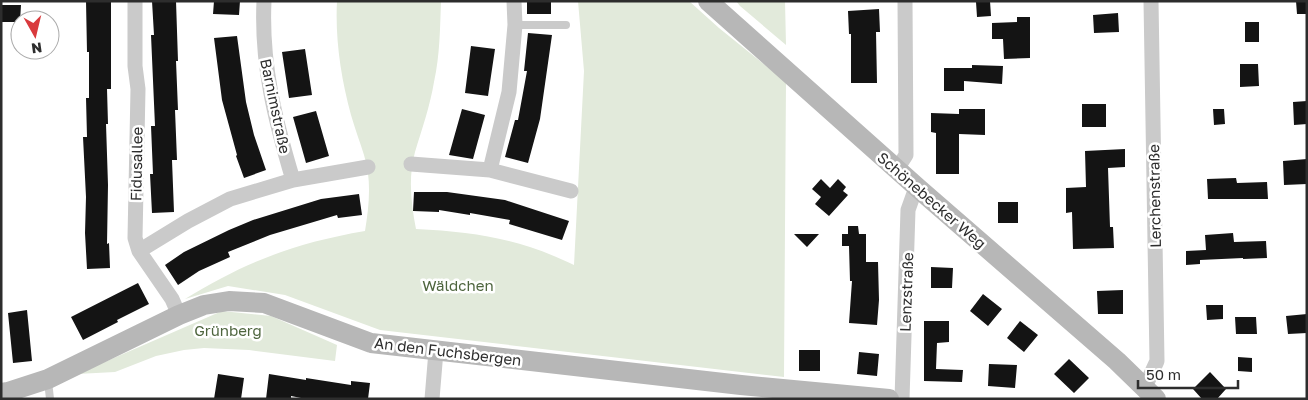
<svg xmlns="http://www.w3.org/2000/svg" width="1308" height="400" font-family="'Golos Text',sans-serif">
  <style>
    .green { fill: #e2eadb }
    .building { fill: #141414 }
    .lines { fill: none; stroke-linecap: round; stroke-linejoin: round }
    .lane { stroke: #cacaca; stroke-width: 8 }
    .street { stroke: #cacaca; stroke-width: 15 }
    .secondary { stroke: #b7b7b7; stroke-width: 20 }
    .labels { text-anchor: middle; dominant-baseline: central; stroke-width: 5; stroke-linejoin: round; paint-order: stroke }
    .street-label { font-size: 15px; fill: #2d2d2d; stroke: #fff }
    .park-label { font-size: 15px; fill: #4e653e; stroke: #fff }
  </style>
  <rect width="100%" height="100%" fill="#fff"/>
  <path class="green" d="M337,1H441C440,28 440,55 434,82C430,106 422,129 415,152C408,177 411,204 416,229C476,232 520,239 574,265L584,71L578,1H689L719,28L786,82L784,377L380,330L285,295L228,286L185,299C245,262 295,243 365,231C369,206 372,180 364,155C360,142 355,129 351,115C341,78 335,39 337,1Z
    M736,1H785L786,45L740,6Z
    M222,311L271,316L337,345L335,361L249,350L204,348L184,350L156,356L115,372L77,374Z"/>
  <path class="building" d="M86,1H111V89H107L108,124H106L108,185L107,244L109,243L110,268L87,269L85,233L86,197L83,137H87L86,98H89V52H87Z
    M152,1H176L178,61H176L178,110H175L177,160H172L174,212L152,213L150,174H153L151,126H155L151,35H154Z
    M214,1H240L239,15L213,14Z
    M527,1H551V14H527Z
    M990,1L991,16L977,17L976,2Z
    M1296,1H1307V14H1297Z
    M1,5H21L20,22H1Z
    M879,9L880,32H876L877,83H851V34H849L848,11Z
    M1118,13L1119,32L1094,33L1093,15Z
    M1017,17H1030V58L1004,59L1003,39H992V23L1017,22Z
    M1245,22H1259V42H1245Z
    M528,33L552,35L540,119L528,163L505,157L515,120H518L527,71H524Z
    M237,36L246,102L254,135L266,170L244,178L236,156L237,155L222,100L214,38Z
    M471,46L495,49L488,96L465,93Z
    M305,49L312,95L289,98L282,52Z
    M1240,64H1258L1259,86L1240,87Z
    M972,65L1003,66L1002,84L964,81V91H944V68H972Z
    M1307,101V124L1294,125L1293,102Z
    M1082,104H1106V127H1082Z
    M462,109L485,115L473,159L449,155Z
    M959,109H985V135L959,134V174H936V133L931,132V113L959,114Z
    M1213,109H1224L1225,124L1214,125Z
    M316,111L329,156L306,163L293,117Z
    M1125,149V167L1108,168L1110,227H1113L1114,248L1073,249L1072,212L1066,213V188L1086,187L1085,151Z
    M1307,159V184L1284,185L1283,161Z
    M1236,178L1237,183L1267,182L1268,199H1208L1207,179Z
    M821,179L830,188L838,179L846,187L843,191L848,195L829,216L815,204L821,197L812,189Z
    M414,192H447L505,200L569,221L562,240L509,224L510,220L470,213V215L439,210V212L413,211Z
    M359,194L362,215L338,218L337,215L270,235L228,252L230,257L199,271L178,285L165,265L184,252L229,230L253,220L321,199Z
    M998,202H1018V223H998Z
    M848,226H858L859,234H866V262H878L879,300L877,325L849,323L852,281H850L849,246H842V234H848Z
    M1233,233L1234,242L1266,241L1267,258L1243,259V258L1200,260V264L1186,265V251L1206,250L1205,235Z
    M794,234H819L807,247Z
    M931,267L953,268L952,288H931Z
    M138,283L149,304L117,320L118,322L83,340L71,317Z
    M1123,290V314H1098L1097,291Z
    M983,294L1002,309L988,326L970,311Z
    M1206,305H1223V319L1207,320Z
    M27,310L32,361L13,363L8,313Z
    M1307,314V333L1288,334L1286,316Z
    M1235,317H1256L1257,334H1236Z
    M924,321H949V342L937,343L936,369L963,370L962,382L924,381Z
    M1020,321L1038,335L1024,352L1007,338Z
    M799,350H820V371H799Z
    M859,352L879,354L877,376L857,374Z
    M1238,357L1252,358V372L1238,371Z
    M1069,359L1089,378L1074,393L1054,374Z
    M989,364L1017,365L1015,388L988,386Z
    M1210,372L1226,389L1217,399H1202L1193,389Z
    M218,374L244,378L241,399H214Z
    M269,374L306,380V378L351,385V381L370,383L368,399H306L291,396V399H266Z"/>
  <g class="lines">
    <path class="lane" d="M515,25H566
      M48,381L50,399"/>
    <path class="street" d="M135,1V66L138,89L135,238L139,251L172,299L179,315
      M264,1C261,64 275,120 293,180
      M411,164L490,170L571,191
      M897,169L906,155L905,1
      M490,170L509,92L515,25L514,1
      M139,251L188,221L230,199L293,180L368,167
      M1145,387L1157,361L1151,1
      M432,399L436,351
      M902,399L908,210L913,196L919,189"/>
    <path class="secondary" d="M708,1L919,189L1117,361L1156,399
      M1,393L8,392L48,379L179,315L204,305L229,301L264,303L371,343L741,385L889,399"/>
  </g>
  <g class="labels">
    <g class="street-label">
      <text transform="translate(276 106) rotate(78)">Barnimstraße</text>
      <text transform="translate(136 164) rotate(-89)">Fidusallee</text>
      <text transform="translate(1154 196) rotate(-91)">Lerchenstraße</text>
      <text transform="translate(932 200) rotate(41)">Schönebecker Weg</text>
      <text transform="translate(906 292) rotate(-88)">Lenzstraße</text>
      <text transform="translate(448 351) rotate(7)">An den Fuchsbergen</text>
    </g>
    <g class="park-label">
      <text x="458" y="285">Wäldchen</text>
      <text x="228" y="330">Grünberg</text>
    </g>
  </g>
  <rect width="1308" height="400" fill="none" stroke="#2d2d2d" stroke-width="5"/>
  <g transform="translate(35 35) rotate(172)"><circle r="24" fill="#ffffff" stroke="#ababab"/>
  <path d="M0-4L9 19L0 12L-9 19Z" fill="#d93a3d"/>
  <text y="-8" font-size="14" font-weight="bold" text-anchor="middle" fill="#2d2d2d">N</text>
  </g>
  <path d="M1138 380v8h100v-8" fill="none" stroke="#2d2d2d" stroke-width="2.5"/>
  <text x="1146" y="380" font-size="15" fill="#2d2d2d" stroke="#ffffff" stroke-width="4" paint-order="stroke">50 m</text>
</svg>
